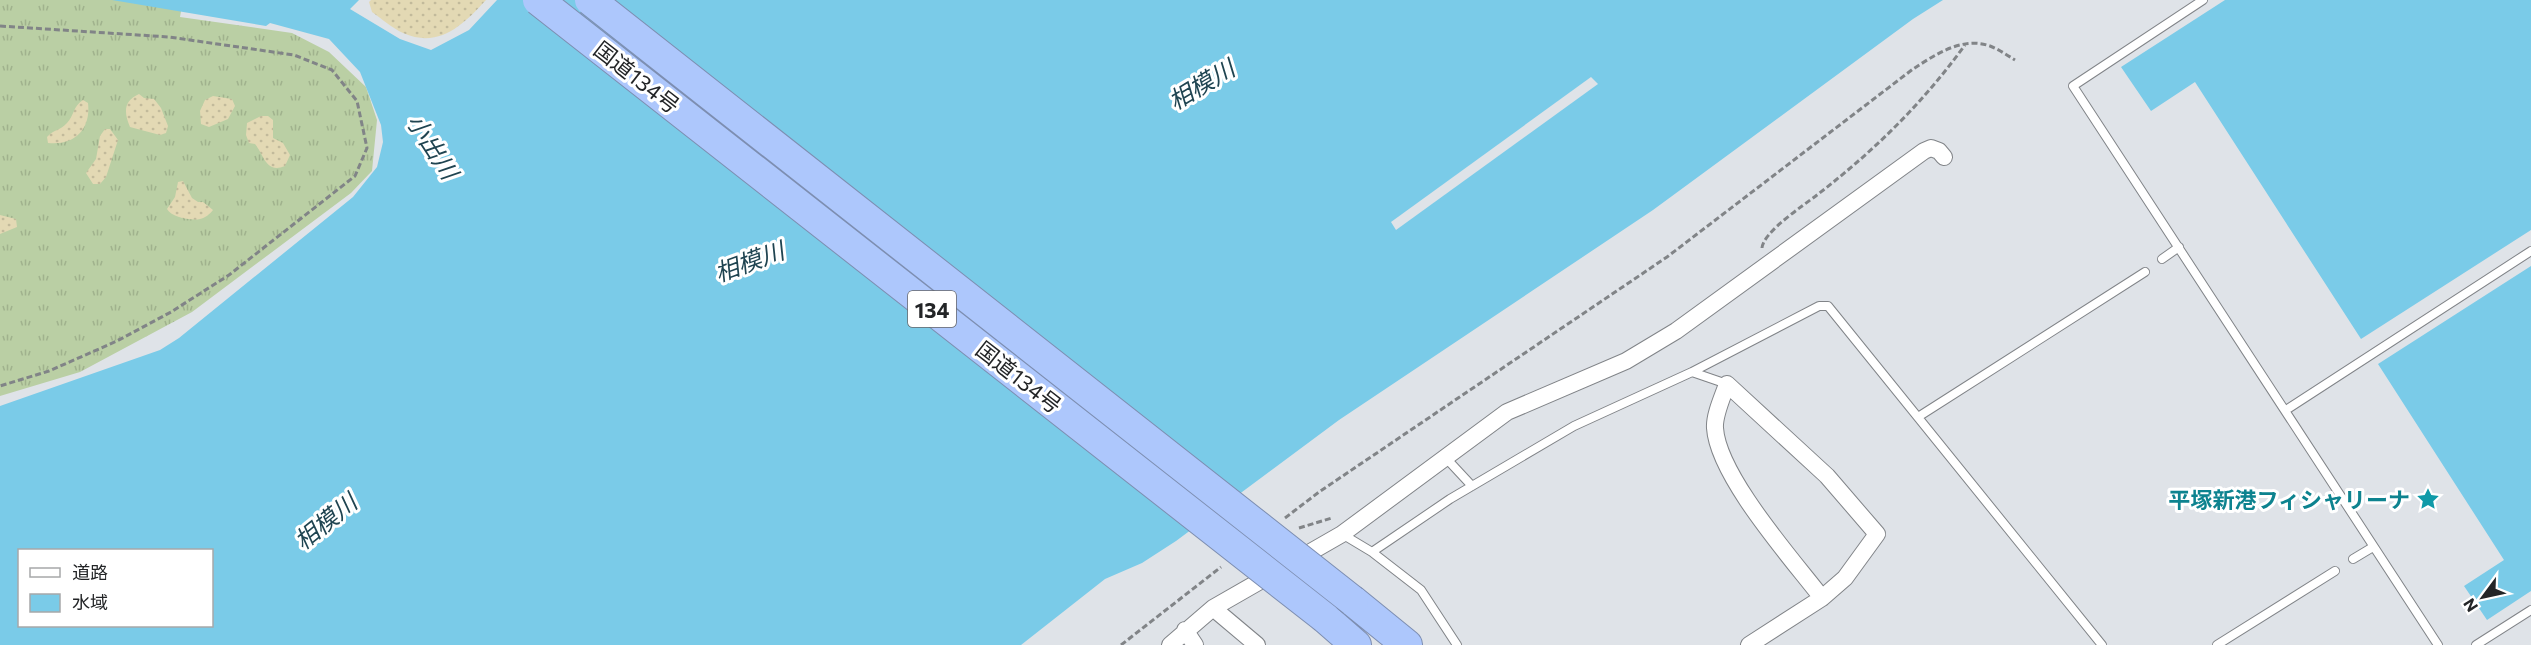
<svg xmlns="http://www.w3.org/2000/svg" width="2531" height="645" font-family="Commissioner,'Noto Sans JP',sans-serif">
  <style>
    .grass { fill: url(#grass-tufts) }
    .sand { fill: url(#sand-dots) }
    .water { fill: #7acbe8; fill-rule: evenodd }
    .pier { fill: #dfe3e8 }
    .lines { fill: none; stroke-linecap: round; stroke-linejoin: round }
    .lane-casing { stroke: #818488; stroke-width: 10 }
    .street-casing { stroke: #818488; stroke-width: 18 }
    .highway-casing { stroke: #7d8eb1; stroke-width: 32 }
    .path { stroke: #818487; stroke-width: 3; stroke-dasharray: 6 3; stroke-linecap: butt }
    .lane { stroke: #fff; stroke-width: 8 }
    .street { stroke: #fff; stroke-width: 16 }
    .highway { stroke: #adc7fc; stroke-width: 30 }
    .highway-bridge-casing { stroke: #7d8eb1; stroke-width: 32; stroke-linecap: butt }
    .highway-bridge { stroke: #adc7fc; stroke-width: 30 }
    .labels { text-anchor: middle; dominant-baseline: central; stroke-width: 6; stroke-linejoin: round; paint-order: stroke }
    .shield { fill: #fff; stroke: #656668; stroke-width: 1.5 }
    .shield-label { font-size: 21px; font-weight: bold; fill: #232527 }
    .street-label { font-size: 22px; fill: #232527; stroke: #fff }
    .culture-label { font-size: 22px; font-weight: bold; fill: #0d838f; stroke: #fff; text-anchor: end }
    .water-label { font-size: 24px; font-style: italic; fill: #1f4451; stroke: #fff }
  </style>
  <defs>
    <pattern id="grass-tufts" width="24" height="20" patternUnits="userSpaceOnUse" patternTransform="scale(1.5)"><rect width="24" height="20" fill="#bacfa4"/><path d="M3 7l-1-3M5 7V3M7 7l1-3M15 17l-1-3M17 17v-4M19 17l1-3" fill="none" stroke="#a0b28d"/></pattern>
    <pattern id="sand-dots" width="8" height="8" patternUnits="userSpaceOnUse" patternTransform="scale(1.5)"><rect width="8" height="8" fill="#e3d9b4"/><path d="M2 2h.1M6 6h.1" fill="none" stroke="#c2ba9b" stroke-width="1.8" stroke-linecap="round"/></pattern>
  </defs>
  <rect width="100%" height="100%" fill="#dfe3e8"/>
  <path class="grass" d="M0,0H183L180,17L292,33L329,52L366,87L377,120L372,171L351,193L192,312L80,372L0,396Z"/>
  <path class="sand" d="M371,0H486C463,25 439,49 403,33C392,28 382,19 372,12L369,2Z
    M139,94L144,98L154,99L161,108L168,126L166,133L160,135L130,127C124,113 123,101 139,94Z
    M213,96L232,99L235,106L228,119L209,127L201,124L200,111L205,100Z
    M83,100L88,103C91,129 75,146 48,143L47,137C53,130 61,130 67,123C74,116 73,106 83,100Z
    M261,116H268L273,120V138L283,143L290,155L285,166C266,174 264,155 255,144L249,143L246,135L247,123Z
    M105,129H110L118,140L106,177L100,184H93L86,173L96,159L100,136Z
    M183,181L192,198L198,202H203L213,210C210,214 205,218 200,219C191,221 171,217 167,209L175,197L178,182Z
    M0,215L16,219L17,227L0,234Z"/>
  <path class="water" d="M112,0H359L350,9L400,39L431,50L469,30L497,0H1943L1913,19L1653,210L1339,420L1176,541L1142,563L1105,579L1021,645H0V406L160,350L179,338L353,197L377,167L383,142L381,125L360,72L329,39L270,23L266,26ZM20,550H212V626H20Z
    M2225,0H2531V230L2361,339L2195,82L2151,111L2121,67Z
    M2531,266V591L2487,620L2464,586L2504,560L2378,364Z"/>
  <path class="pier" d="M1591,77L1598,84L1396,230L1391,222Z"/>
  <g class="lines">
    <g class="lane-casing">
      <path id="lane" d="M2203,0L2073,86L2438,645
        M2162,259L2179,247
        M1692,372L1727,384
        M2286,410L2531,251
        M1918,417L2145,272
        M1445,457L1472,486
        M1342,534L1372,552L1421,590L1457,645
        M1372,552L1450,499L1574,426L1692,372L1819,306H1828L2102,645
        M2353,559L2373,547
        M2217,645L2335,571
        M2476,645L2531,610"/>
    </g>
    <g class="street-casing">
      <path id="street" d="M1213,608L1257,645
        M1185,630L1195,645
        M1170,645L1213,608L1342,534L1507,412L1626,361L1676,331L1924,151L1931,148L1939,151L1944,157
        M1749,645L1822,598L1845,578L1877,534L1827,476L1727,384C1723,396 1714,415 1715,428C1718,476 1792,559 1822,598"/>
    </g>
    <g class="highway-casing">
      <path id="highway" d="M1353,601L1407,645
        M1325,618L1356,645"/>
    </g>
    <path class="path" d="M0,26L169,37L294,55L332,70L357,101L367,148L355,176L229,275L171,312L117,341L49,371L0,386
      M1762,248C1763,232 1804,205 1817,195C1875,150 1922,104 1965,45
      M1285,518L1319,492L1667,257L1913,69C1935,55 1962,36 1990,46C1998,49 2007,55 2015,60
      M1299,528L1332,518
      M1121,645L1221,567"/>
    <use href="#lane" class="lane"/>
    <use href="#street" class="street"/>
    <use href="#highway" class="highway"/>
    <g class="highway-bridge-casing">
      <path id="highway-bridge" d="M538,0L1325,618
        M590,0L1353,601"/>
    </g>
    <use href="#highway-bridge" class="highway-bridge"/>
  </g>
  <defs>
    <g id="sight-bare" transform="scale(1.8)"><path d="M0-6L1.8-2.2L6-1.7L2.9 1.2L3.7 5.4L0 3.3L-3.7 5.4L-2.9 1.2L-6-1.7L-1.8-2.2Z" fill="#0f9aa8" stroke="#fff" stroke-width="2.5" paint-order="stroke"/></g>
  </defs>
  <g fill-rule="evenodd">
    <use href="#sight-bare" x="2428" y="499"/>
  </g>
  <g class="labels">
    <rect class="shield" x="908" y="291" width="48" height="36" rx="4.5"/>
    <g class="shield-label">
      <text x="932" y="309">134</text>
    </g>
    <g class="street-label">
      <text transform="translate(637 77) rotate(38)">国道134号</text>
      <text transform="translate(1019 377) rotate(38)">国道134号</text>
    </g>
    <g class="culture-label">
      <text x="2410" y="499">平塚新港フィシャリーナ</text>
    </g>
    <g class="water-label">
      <text transform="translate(1201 84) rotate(-31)">相模川</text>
      <text transform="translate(433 146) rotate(57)">小出川</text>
      <text transform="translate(749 261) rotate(-20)">相模川</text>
      <text transform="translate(325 521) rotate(-39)">相模川</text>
    </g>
  </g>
  <rect x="18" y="549" width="195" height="78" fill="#ffffff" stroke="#a7a8a9" stroke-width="1.5"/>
  <rect x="30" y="568" width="30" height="9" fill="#ffffff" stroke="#a7a8a9" stroke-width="1.5"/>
  <text x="72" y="579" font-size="18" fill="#232527">道路</text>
  <rect x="30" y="594" width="30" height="18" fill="#7acbe8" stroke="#a7a8a9" stroke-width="1.5"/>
  <text x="72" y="609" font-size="18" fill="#232527">水域</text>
  <g transform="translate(2483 597) rotate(237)" stroke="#ffffff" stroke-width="4.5" paint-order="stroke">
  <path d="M0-4.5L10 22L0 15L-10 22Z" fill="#232527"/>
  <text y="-9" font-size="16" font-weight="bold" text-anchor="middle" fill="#232527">N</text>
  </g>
</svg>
